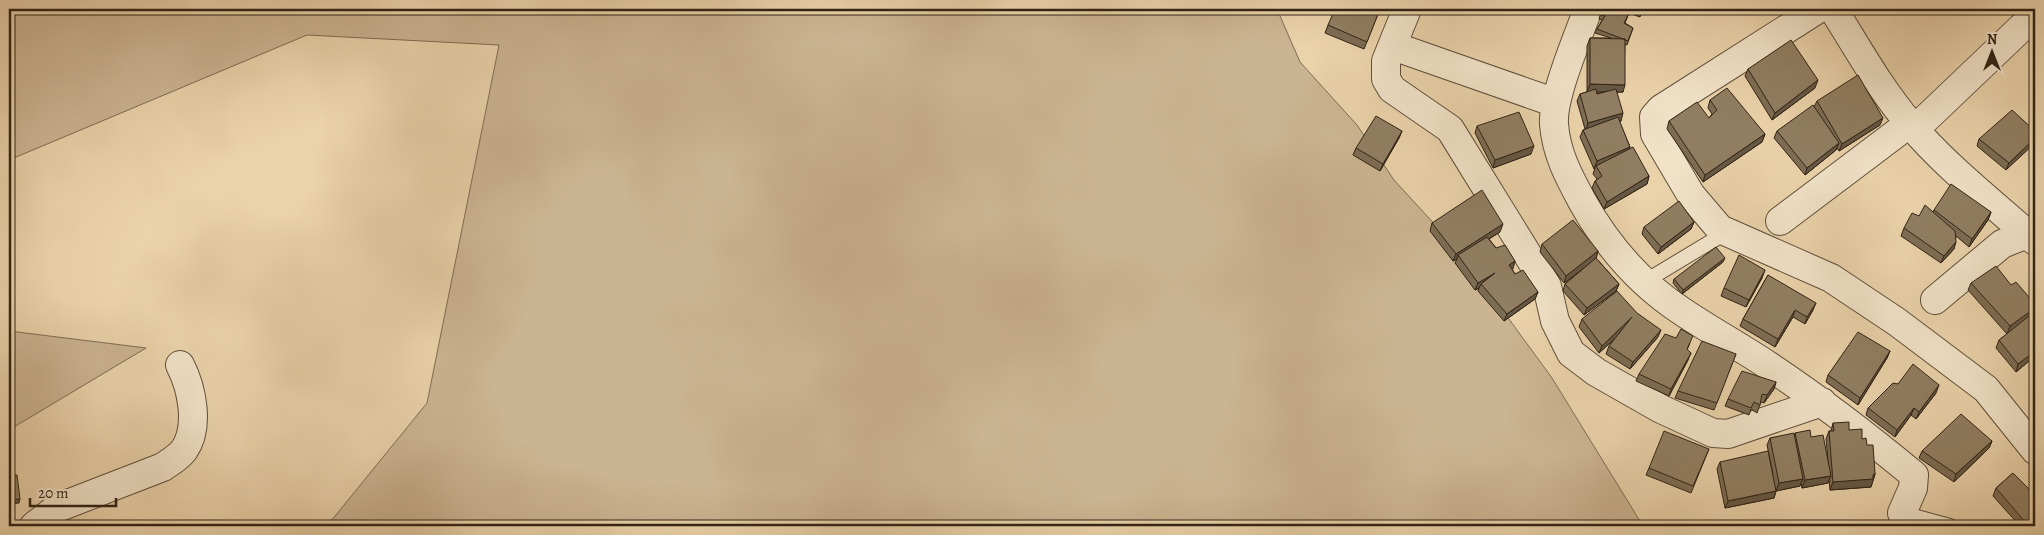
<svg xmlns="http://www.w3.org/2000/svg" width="2044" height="535" font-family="Alegreya,serif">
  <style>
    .green { fill: #cbb491; stroke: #7e6c53 }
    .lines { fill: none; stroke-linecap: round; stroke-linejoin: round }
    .lane-casing { stroke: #5f503a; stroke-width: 16 }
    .street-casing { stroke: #5f503a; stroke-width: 30 }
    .lane { stroke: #f1e2c8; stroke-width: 14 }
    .street { stroke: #f1e2c8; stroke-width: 28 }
    .wall { fill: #7d6c54; stroke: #312415; fill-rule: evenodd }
    .shaded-wall { fill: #665845; stroke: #312415 }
    .building { fill: #917e62; stroke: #312415 }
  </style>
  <rect width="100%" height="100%" fill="#ead2aa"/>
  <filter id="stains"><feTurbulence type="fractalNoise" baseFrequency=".004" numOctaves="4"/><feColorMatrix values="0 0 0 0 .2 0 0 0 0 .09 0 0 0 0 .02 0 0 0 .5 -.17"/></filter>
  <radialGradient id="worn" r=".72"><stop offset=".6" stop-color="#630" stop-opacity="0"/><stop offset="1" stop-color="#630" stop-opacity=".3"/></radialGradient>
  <path class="green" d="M9,9H1277L1300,62L1357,125L1394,180L1460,252L1552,378L1643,526H327L427,403L499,45L307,35L9,160Z
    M9,331L146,348L9,430Z"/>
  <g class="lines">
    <g class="lane-casing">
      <path id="lane" d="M1644,282L1727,232
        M1902,513L1950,526"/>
    </g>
    <g class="street-casing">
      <path id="street" d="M1407,9L1386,61V79L1392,89L1450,129L1547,286L1555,321L1571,353L1596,372L1661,409L1713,433L1728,434L1822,402
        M1588,9C1578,37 1552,97 1554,124C1556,153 1569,177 1582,201C1607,246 1640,284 1683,312C1711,331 1741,347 1769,366C1820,400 1867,436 1914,475L1913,488L1902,513
        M1818,9L1661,109L1654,117L1655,134L1691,195L1720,229L1831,278L1897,322L1986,389L2035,450
        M1833,9C1857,47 1880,89 1910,124C1946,167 1993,203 2035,241
        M1393,46L1556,103
        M1915,129L2021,28L2035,17
        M1780,221L1910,123
        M1935,300L2002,244L2027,234
        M34,526L57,508L163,467C170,462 178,458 184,450C200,427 192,388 180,365"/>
    </g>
    <use href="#lane" class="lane"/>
    <use href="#street" class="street"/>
  </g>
  <path class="wall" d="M1380,9L1364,49L1325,33L1328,25Z
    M1602,9H1643L1640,17L1629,13L1625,23L1633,28L1627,45L1625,44L1623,92H1617L1621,121H1619L1630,147L1629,149L1649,176L1647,184L1604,209L1592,188L1595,181L1597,179L1593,174L1595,168L1594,169L1580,137L1583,130L1585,129L1577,101L1580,94L1587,92V46L1590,38H1611L1595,33L1597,29L1602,20L1599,19ZM1597,92H1604L1597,94Z
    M1748,69L1815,88L1772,120L1745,76Z
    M1710,100L1765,134L1762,142L1703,182L1667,129L1669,121L1709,118L1712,114L1708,108Z
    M1817,101L1880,125L1839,151L1837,148L1836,150L1805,175L1774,138L1777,131L1814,107Z
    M1477,126L1531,154L1493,168L1475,133Z
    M1402,131L1399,138L1380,171L1353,155L1356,148Z
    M2035,131L2006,170L1977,146L1979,139Z
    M1934,210L1991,212L1988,220L1969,247L1956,236L1954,249L1941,263L1901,236L1904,228L1919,216L1933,212Z
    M1694,222L1691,229L1658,254L1642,234L1644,227Z
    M1432,223L1500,232L1489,239L1496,248L1515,261L1512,269L1515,274L1538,292L1535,299L1504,321L1478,291L1479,288L1475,290L1455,263L1457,259L1453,261L1430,231Z
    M1542,244L1598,251L1596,258L1619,284L1616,291L1584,315L1563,291L1565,284L1590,263L1564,283L1540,252Z
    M1723,262L1682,294L1673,283L1674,279Z
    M1768,275L1813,310L1805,324L1793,317L1775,347L1740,326L1743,319Z
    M1762,278L1746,307L1721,296L1724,288Z
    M1971,283L2034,314L2030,317L2035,323V356L2016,372L1996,348L1999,340L2007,334L1968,290Z
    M1582,319L1658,337L1630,369L1606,354L1609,346L1615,338L1599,353L1579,327Z
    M1690,343L1687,350L1688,360L1669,396L1636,381L1639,374Z
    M1890,351L1887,358L1858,405L1826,382L1828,375Z
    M1736,354L1714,410L1675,398L1678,391Z
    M1776,382L1774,389L1764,403L1761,402L1757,413L1751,409L1749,415L1725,406L1728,399Z
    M1898,384L1936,393L1916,419L1911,415L1895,437L1866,415L1868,408Z
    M1833,423L1849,430L1862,439L1867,445L1875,474L1871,487L1830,490L1829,480L1828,483L1802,488L1801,483L1800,486L1776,491L1774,498L1725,508L1717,469L1720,462L1773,474L1767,445L1770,438L1795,435V433L1811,437L1828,460L1826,439L1829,431H1831Z
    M1992,441L1989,448L1954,482L1919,458L1922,451Z
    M1709,449L1691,493L1646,475L1649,468Z
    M2013,473L2027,526H2020L1993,496L1996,488Z"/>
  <path class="shaded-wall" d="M1818,80L1815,88L1772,120L1775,113Z
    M1590,84L1625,85L1623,92H1587Z
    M1623,113L1621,121L1586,130L1588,123Z
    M1883,118L1880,125L1839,151L1842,144Z
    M1402,131L1399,138L1380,171L1383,164Z
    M1765,134L1762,142L1703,182L1705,175Z
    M2035,138V143L2006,170L2009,163Z
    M1839,143L1836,150L1805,175L1807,168Z
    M1534,146L1531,154L1493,168L1495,160Z
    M1630,147L1627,155L1596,166L1594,169L1597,161Z
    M1649,176L1647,184L1604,209L1607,202Z
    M1991,212L1988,220L1969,247L1972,239Z
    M1694,222L1691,229L1658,254L1661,247Z
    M1503,224L1500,232L1459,257L1458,255L1457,259L1453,261L1456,254Z
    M1956,242L1954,249L1941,263L1944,256Z
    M1598,251L1596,259L1564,283L1566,276Z
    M1725,258L1723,262L1682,294L1683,290Z
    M1515,261L1513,269L1506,273L1509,265Z
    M1765,270L1762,278L1746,307L1749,300Z
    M1495,273L1481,284L1479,288L1475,290L1478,283Z
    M1619,284L1616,291L1584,315L1587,308Z
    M1538,292L1535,299L1504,321L1507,314Z
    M1816,303L1813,310L1805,324L1807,317Z
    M2035,308L2034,314L2007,334L2010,326Z
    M1795,310L1793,317L1775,347L1778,339Z
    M1632,317L1630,325L1599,353L1602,346Z
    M1661,330L1658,337L1630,369L1633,362Z
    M1890,351L1887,358L1858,405L1860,398Z
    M2035,351V356L2016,372L2018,364Z
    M1691,353L1688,360L1669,396L1671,389Z
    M1776,382L1774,389L1764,403L1767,395Z
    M1939,385L1936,393L1916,419L1919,412Z
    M1914,408L1911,415L1895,437L1897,430Z
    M1992,441L1989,448L1954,482L1956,474Z
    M1875,474L1871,487L1830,490L1833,482Z
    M1831,476L1828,483L1802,488L1805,480Z
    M1803,479L1800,486L1776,491L1774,498L1725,508L1728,501L1776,491L1779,483Z
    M20,499L19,503L9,504V500Z
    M2035,513V517L2027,526H2025L2026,523Z"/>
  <path class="building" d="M1335,9H1380L1367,42L1328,25Z
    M1602,9H1622L1630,11L1624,23L1633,28L1628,41L1625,40V39H1623L1597,29L1605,16L1601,15Z
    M1590,38L1625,39V85L1590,84Z
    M1791,40L1818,80L1775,113L1748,69Z
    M1858,75L1883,118L1842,144L1817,101Z
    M1727,88L1765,134L1705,175L1669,121L1697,102L1709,118L1717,110L1710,100Z
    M1596,89L1597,94L1616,89L1623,113L1588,123L1580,94Z
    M1813,105L1839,143L1807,168L1777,131Z
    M2012,110L2035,131V138L2009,163L1979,139Z
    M1519,112L1534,146L1495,160L1477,126Z
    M1376,116L1402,131L1383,164L1356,148Z
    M1618,117L1630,147L1597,161L1583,130Z
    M1633,147L1649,176L1607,202L1595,181L1602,176L1596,166Z
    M1951,184L1991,212L1972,239L1934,210Z
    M1482,190L1503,224L1456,254L1432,223Z
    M1679,201L1694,222L1661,247L1644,227Z
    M1925,205L1955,231L1956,242L1944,256L1904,228L1912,213L1919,216Z
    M1573,220L1598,251L1566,276L1542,244Z
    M1487,237L1496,248L1505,245L1515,261L1509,265L1515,274L1523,270L1538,292L1507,314L1481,284L1495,273L1478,283L1458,255Z
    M1716,247L1725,258L1683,290L1674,279Z
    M1739,255L1765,270L1749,300L1724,288Z
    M1596,258L1619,284L1587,308L1565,284Z
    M1996,266L2011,285L2016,282L2035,304V308L2010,326L1971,283Z
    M1768,275L1816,303L1807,317L1795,310L1778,339L1743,319Z
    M1617,291L1637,313L1661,330L1633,362L1609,346L1632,317L1602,346L1582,319Z
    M2029,316L2035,323V351L2018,364L1999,340Z
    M1681,329L1693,336L1687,349L1691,353L1671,389L1639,374L1665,334L1676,338Z
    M1858,332L1890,351L1860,398L1828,375Z
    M1702,341L1736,354L1717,403L1678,391Z
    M1913,364L1939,385L1919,412L1914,408L1897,430L1868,408L1893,383L1898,384Z
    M1742,371L1776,382L1767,395L1762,394L1760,405L1754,402L1751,408L1728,399Z
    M1961,414L1992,441L1956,474L1922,451Z
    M1849,422V430L1862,429V439L1866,438L1867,445H1873L1875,474L1873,475V479L1833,482L1829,431H1834L1833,423Z
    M1810,430L1811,437L1823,435L1831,476L1805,480L1795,433Z
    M1664,431L1709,449L1693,486L1649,468Z
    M1794,433L1803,479L1779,483L1770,438Z
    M1768,451L1776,491L1728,501L1720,462Z
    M2013,473L2035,495V513L2026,523L1996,488Z
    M9,475H17L20,499L9,500Z"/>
  <rect width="2044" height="535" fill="none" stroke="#ead2aa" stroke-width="30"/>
  <rect x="10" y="10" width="2024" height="515" fill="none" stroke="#312415" stroke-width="2.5"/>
  <rect x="15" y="15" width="2014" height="505" fill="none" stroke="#312415"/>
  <g transform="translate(1992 52)" stroke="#f1e2c8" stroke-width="4" paint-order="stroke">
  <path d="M0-4L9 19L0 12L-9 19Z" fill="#312415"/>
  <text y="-8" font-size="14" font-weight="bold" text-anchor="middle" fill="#312415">N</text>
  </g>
  <path d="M30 498v8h86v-8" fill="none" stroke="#312415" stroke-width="2.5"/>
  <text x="38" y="498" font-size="15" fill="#312415" stroke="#f1e2c8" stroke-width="4" paint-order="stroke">20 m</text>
  <rect width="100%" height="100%" filter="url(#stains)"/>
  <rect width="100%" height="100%" fill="url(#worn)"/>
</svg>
